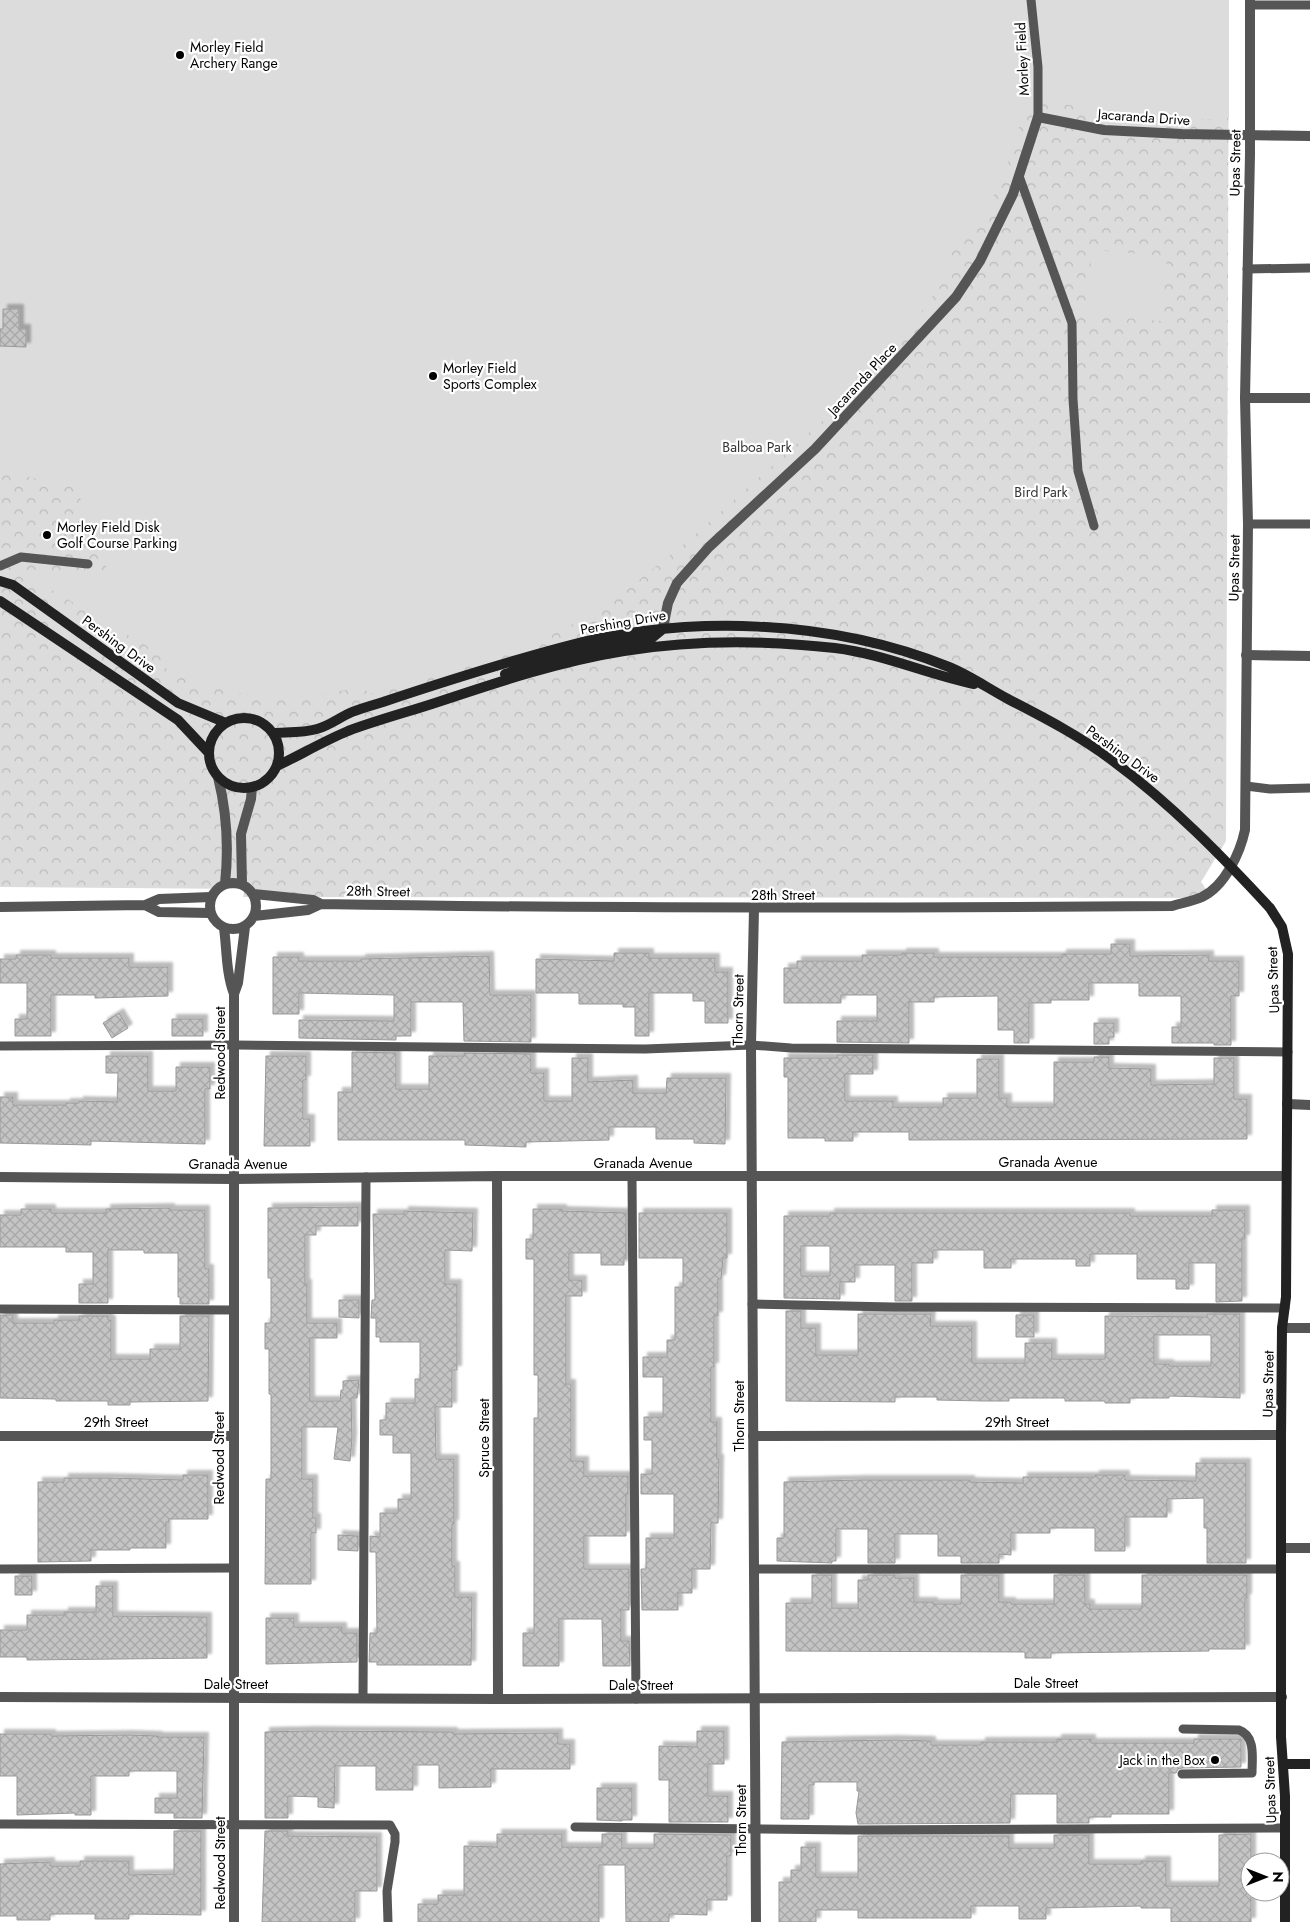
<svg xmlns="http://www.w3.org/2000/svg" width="1310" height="1922" font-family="Jost,sans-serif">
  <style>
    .forest { fill: url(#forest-crowns) }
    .garden { fill: #dcdcdc }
    .building { fill: url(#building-cross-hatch); stroke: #999; fill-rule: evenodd; filter: url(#shadow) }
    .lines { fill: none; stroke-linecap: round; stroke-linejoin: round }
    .service { stroke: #555; stroke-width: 9 }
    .minor { stroke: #555; stroke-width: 10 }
    .tertiary { stroke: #555; stroke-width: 10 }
    .secondary { stroke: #222; stroke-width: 10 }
    .poi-dot { fill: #000; stroke: #fff; stroke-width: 2 }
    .labels { text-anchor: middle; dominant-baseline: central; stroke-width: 4.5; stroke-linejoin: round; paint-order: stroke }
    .poi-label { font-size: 14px; fill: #000; stroke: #fff; text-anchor: start }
    .street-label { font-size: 14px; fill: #000; stroke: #fff }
    .park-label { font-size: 14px; fill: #333; stroke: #fff }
  </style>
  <defs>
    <pattern id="forest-crowns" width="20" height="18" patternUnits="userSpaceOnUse" patternTransform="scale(1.25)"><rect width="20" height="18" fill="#dcdcdc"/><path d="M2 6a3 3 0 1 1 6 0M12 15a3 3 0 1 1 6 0" fill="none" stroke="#bbb"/></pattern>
    <pattern id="building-cross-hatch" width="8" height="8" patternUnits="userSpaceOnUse" patternTransform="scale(1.25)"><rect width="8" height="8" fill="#c4c4c4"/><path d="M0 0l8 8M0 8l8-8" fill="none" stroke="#a7a7a7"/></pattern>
    <filter id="shadow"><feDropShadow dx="4.5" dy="-4.5" stdDeviation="1" flood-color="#0004"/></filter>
  </defs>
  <rect width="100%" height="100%" fill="#fff"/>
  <path class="forest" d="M0,0H1229L1226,841L1201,882L1212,898L243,897L245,889L0,887Z"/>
  <path class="garden" d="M0,0H1229V118C1160,124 1092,111 1026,95L1021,122L1003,178L978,226L969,223L945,251L952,270L901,339L830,414L688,541L605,607L525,649L370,694L362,687C307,698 255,702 200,683C188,679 176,673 165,668L169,659L28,576V569L67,573L108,571L76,487L0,471Z
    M1092,250L1167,256L1162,321L1087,315Z"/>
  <path class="building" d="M3,309H19V329H26V347L0,346V329H3Z
    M1111,944H1130V956L1209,955V961H1239V996H1231V1045H1214V1043H1172V1027H1181V996H1139V983H1089V1000H1051V1003H1029V1043H1014V1030H998V996L934,997V1002H909V1043L837,1042V1021H877V995H841V1003H784V968H797V961H862V955H902V953H934V957H1062V954H1111Z
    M614,953H649V958H715V972H728V1023H705V1001H693V993H649V1036H635V1007H623V1004H579V993H536V959L614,961Z
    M16,955H51V958H129V967H168V996L95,998V995H51V1036H15V1019H27V983H0V959H16Z
    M489,956L490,995H531V1042L464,1041L463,1002H411V1036H396V1040L299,1038V1020L394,1021V995L299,993V1014H273V957H299V961H361V959Z
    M119,1013L128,1028L112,1038L103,1023Z
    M172,1019H203V1036H172Z
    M1094,1023H1114V1037H1109V1044H1094Z
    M352,1052L396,1053V1089H429V1056H464V1053L531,1054V1073H544V1101H572V1058H588V1082L633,1080V1093H666L667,1078H726L725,1144L694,1143V1139H656V1127H609V1140L526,1142V1147L465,1145V1140H338V1092H352Z
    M837,1055H873V1074H845V1101H893V1107H943V1098H977V1059H999V1098H1007V1107H1054V1062H1094V1057H1109V1068L1151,1069V1085L1214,1084V1058H1234V1099H1247V1139L909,1140V1132H853V1141H825V1138H788V1077H784V1058H837Z
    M106,1056H148V1091H176V1067H210V1089H205V1144L91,1141V1145L0,1143V1097H13V1105H66V1103H79V1101L117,1102L118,1073H106Z
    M266,1056H306V1080H303V1119H310V1146H264Z
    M358,1207V1226H316V1235H305V1284H307V1323H337V1338H310V1401H340L341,1390H343V1381L359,1380L357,1398H351L352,1438L350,1461L334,1459L338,1427H302V1479H313V1518H316V1533H311V1584H265L266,1479H271V1394H269V1349H265V1323H271V1278H268V1208Z
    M170,1208V1210H205V1269H209V1304H180V1297H178V1253H144V1250H108V1303H79V1284H93V1252H66V1247H0V1215H21V1209H51V1213H106V1209Z
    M533,1209H562V1211L626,1213V1258H624V1265H601V1253H569V1280H582V1296H566V1384H571V1461H584V1476H628V1494H626V1536H584V1569H629V1610H621V1641H629L630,1666H603L602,1619H559V1666H523V1633H534V1418H538V1375H534V1259H526V1239H533Z
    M1212,1210H1245V1239H1242V1301L1216,1302V1263H1189V1289H1176V1279H1137V1254H1090V1266H1076V1259H1011V1268H984V1250H933V1263H912V1301H895V1265H855V1282H840V1299L784,1298V1216H830V1213H1130V1216H1212ZM801,1246H830V1276H801Z
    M404,1211L473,1213L472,1251L445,1250V1284H457V1370H452V1407H435L436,1459H454V1524H452V1566H455V1597H472L471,1665H377V1662H369L370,1633H377L376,1552H370V1536L380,1537V1513H398V1499H411V1453H393V1435H380V1420H386V1403H415V1379H420V1342H380V1337H376V1318H371L372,1300H375L373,1214H404Z
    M639,1213H727V1258H723L721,1279H718V1316H714V1367H711V1422H717V1459H719L718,1523H711L710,1569H692V1593H678V1610H642L641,1569H646V1538H674V1494H641V1474H652V1440H644V1417H663V1377H643V1357H667V1340H675V1287H683V1258H639Z
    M339,1300H359V1318L339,1317Z
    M786,1311H801V1328H816V1355H858V1314H931L930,1326H972V1363H1025V1343H1052V1359H1105V1316L1207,1317V1314H1240V1398L1169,1396V1398H1130V1403H1105V1401H1065V1398H1009V1401H983L937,1400V1397H895V1402L786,1401ZM1154,1335H1211V1366H1169V1364H1154Z
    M0,1315H13V1323H54V1320H79V1316H108V1320H111V1359H150V1349H180V1316H209L208,1401L130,1402V1405H108V1401H56V1399L0,1398Z
    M1016,1315H1034V1337H1016Z
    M1196,1463H1246V1563H1207V1528H1204V1498L1167,1499V1517H1125V1551H1095V1528H1050V1533H1011V1555L999,1554V1563H961V1556H938V1534H895V1563H868V1529H836V1561H832V1563L777,1561V1538H784V1482L860,1480H970V1482L1023,1483V1477H1095V1475H1125V1480L1196,1481Z
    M183,1475H208V1519H169V1522H166V1548H130V1550H91V1561L38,1562V1482H64V1478H106L183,1480Z
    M338,1535L358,1536V1551L338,1550Z
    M812,1575H832V1608H858V1580H868V1575H895V1578H914V1602H933V1604H961V1575H999V1602H1011V1604H1054V1575H1085V1604H1090V1609H1141L1142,1607V1575H1247V1598H1245V1649H1209V1651L1051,1653V1658H1025V1652L786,1651V1603H812Z
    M15,1576H32V1595H15Z
    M96,1586H113V1616L207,1617V1658L27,1660V1657H0V1630H27V1615H64V1612H96Z
    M266,1618H294V1627H342V1633H357V1662L266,1664Z
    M310,1731L453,1732V1734L558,1733V1744H570V1769H491V1787L439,1788V1765H413V1790H376V1766H335L334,1808L318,1807V1797L288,1796V1818H265V1732Z
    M697,1731H724V1764H708V1796H728V1822H669V1780H659V1746L697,1747Z
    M0,1734H51V1736L129,1735L158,1736V1737H204L202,1818H174V1813H155V1798H177V1771H129V1776H91V1815H75V1813L17,1815V1776H0Z
    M1057,1739H1091V1743H1194V1739H1241V1767L1182,1768L1178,1769L1176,1773H1169V1814H1111V1817H1089V1823H1057V1794H1011L1010,1823L858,1824L856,1813L859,1791H857V1782H814V1785H809V1819H781L782,1742L894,1740L931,1741V1745H981V1742H1057Z
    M597,1788H632V1820H622V1821L597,1820Z
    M174,1831H201V1915L129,1914V1919H95V1914H50V1920H17V1916H0V1864L50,1862V1866H80V1861H129V1875L174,1874Z
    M265,1831H288V1836L377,1837V1891H355V1922H262Z
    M497,1834H562V1847H602V1834H622V1848H654V1834L731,1835V1856H727V1900H707V1915L669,1914V1922H626L625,1865H599V1922H418V1904H438V1895H464V1846L497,1847Z
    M1251,1834V1922H1171V1908H1141V1906L1046,1908V1919H1019V1906H971V1918H858V1910H816V1922H779V1882H791V1870H801V1847H816V1877H858V1836H1009V1848H1054V1835H1089V1864H1141V1861H1166V1886H1219V1835Z"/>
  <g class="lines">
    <path class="service" d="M1031,0L1038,67V117
      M1250,5H1310
      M1019,176L1072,323L1073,399L1078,471L1094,526
      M1247,269L1310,268
      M1248,524H1310
      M0,566L21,557L88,564
      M1246,786L1270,789L1310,788
      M0,1046L234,1045L645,1049L751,1045L791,1048L1288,1052
      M632,1177L636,1699
      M752,1304L893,1307L1285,1308
      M0,1309L233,1310
      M0,1569L233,1568
      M754,1569H1281
      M363,1698L366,1177
      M1182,1774L1252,1773C1252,1758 1256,1736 1239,1730L1183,1729
      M0,1824L390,1825L395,1834V1842L387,1891L388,1922
      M575,1827L850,1830L1285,1828"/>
    <path class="minor" d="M1245,398H1310
      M663,628L668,603L677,583L709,547L815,449L956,297L980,261L1013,194L1038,117L1104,130L1182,134L1310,136
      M1246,655L1310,656
      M145,905L159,899L211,897
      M0,907L145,905L159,912L210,913
      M497,1176L498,1699
      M0,1177L233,1179L497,1176H1286
      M1282,1328H1310
      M0,1436H233
      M753,1436L1281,1435
      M1282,1548H1310
      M0,1697L498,1699L1282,1697"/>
    <path class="tertiary" d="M218,777C227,813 229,847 225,884
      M210 906a23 23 0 1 1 46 0a23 23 0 1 1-46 0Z
      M242,884L241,834L251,799L252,787
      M253,894L313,900L321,904
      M754,909L751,1045L756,1922
      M254,916L308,910L321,904C605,909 888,908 1172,906C1182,903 1193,901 1202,897C1225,886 1240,853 1245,830L1248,524L1245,398L1250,154V0
      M224,928C227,950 226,973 234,994
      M1287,1104L1310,1105
      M234,1922V994L238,983L245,927"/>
    <path class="secondary" d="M0,581L13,585L178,703L226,723
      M0,601L178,720L209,753
      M505,674L568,655L652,638L663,629
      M209 753a35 35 0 1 1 70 0a35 35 0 1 1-70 0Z
      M273,733C287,732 303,733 317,729C329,726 340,717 352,712C362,708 373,705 383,702C443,682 503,663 563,647C687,614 830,619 949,667C969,675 989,689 1008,699C1043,717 1080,736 1113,761C1170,803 1222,856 1270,908L1282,927L1288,954L1286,1297L1282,1328L1281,1435V1737L1285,1796V1922
      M277,766C300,755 324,741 348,731C377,720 408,712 438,702C498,682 561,661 624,651C693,640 765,640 835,648C884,654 926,674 974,684
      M1283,1764H1310"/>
  </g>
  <g class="poi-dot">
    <circle cx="180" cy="55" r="5"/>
    <circle cx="433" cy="376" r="5"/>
    <circle cx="47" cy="535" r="5"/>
    <circle cx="1215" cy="1760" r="5"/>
  </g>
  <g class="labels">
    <g class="poi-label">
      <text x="190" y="47">Morley Field<tspan x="190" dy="16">Archery Range</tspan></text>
      <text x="443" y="368">Morley Field<tspan x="443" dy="16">Sports Complex</tspan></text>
      <text x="57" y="527">Morley Field Disk<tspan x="57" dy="16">Golf Course Parking</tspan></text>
      <text x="1205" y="1760" text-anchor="end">Jack in the Box</text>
    </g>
    <g class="street-label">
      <text transform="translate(1022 59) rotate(-93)">Morley Field</text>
      <text transform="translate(1144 117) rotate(4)">Jacaranda Drive</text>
      <text transform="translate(1235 163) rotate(-89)">Upas Street</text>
      <text transform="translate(862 379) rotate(-47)">Jacaranda Place</text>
      <text transform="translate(1234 568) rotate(-89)">Upas Street</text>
      <text transform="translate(623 622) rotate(-10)">Pershing Drive</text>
      <text transform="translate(119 644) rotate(36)">Pershing Drive</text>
      <text transform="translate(1123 754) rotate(36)">Pershing Drive</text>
      <text transform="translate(378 891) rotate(1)">28th Street</text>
      <text x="783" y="895">28th Street</text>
      <text transform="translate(1273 980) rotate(-92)">Upas Street</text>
      <text transform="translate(738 1010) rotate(-89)">Thorn Street</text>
      <text transform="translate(220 1053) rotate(-90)">Redwood Street</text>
      <text x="1048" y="1162">Granada Avenue</text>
      <text x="643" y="1163">Granada Avenue</text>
      <text x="238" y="1164">Granada Avenue</text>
      <text transform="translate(1268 1384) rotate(-89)">Upas Street</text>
      <text transform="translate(739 1416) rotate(-90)">Thorn Street</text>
      <text x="116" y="1422">29th Street</text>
      <text x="1017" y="1422">29th Street</text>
      <text transform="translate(484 1438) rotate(-90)">Spruce Street</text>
      <text transform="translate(219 1458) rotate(-90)">Redwood Street</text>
      <text x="1046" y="1683">Dale Street</text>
      <text x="236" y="1684">Dale Street</text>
      <text x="641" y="1685">Dale Street</text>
      <text transform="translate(1270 1790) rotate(-92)">Upas Street</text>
      <text transform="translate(741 1820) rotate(-90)">Thorn Street</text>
      <text transform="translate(220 1863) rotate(-90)">Redwood Street</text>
    </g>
    <g class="park-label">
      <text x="757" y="447">Balboa Park</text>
      <text x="1041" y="492">Bird Park</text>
    </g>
  </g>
  <g transform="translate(1265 1877) rotate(90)"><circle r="24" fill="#ffffff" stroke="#999999"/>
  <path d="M0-4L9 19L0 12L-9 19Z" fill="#000000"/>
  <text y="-8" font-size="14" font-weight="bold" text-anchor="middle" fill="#000000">N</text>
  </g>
</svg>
